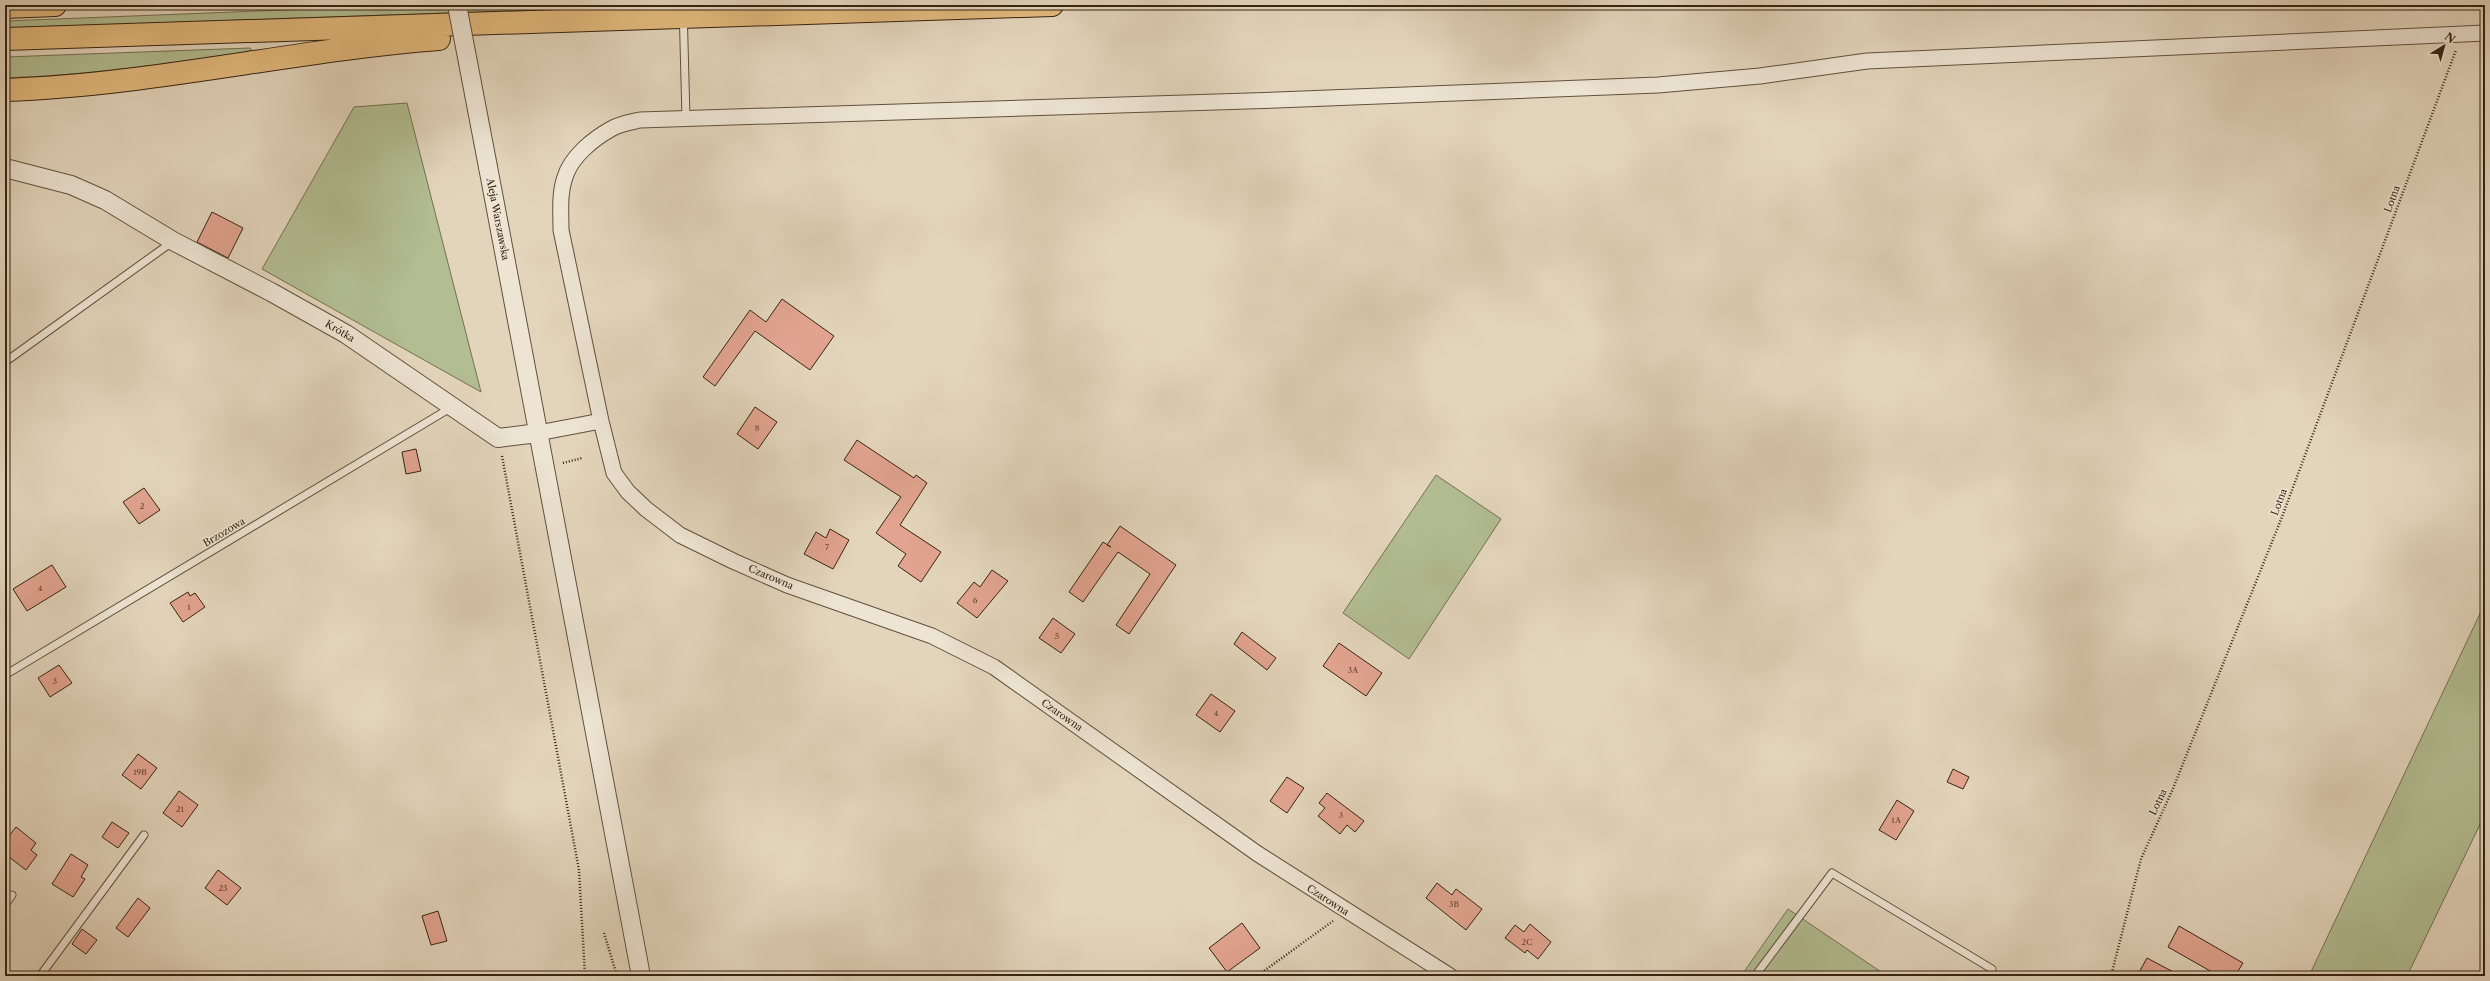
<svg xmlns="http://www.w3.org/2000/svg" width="2490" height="981" font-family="'Libre Caslon Text',serif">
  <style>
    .green { fill: #b2bd92; stroke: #747052 }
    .building { fill: #e2a490; stroke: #372411 }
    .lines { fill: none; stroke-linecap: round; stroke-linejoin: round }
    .service-casing { stroke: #62503c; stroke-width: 9 }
    .minor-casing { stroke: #62503c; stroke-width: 17 }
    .tertiary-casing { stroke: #62503c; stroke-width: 20 }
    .motorway-casing { stroke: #372411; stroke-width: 24 }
    .path { stroke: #372411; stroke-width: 2.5; stroke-dasharray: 1 2; stroke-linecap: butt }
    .service { stroke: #ede4d3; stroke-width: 7 }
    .minor { stroke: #ede4d3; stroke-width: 15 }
    .tertiary { stroke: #ede4d3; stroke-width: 18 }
    .motorway { stroke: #e2ba7e; stroke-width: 22 }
    .tertiary-bridge-casing { stroke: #62503c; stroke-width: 20; stroke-linecap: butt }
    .tertiary-bridge { stroke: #ede4d3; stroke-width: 18 }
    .labels { text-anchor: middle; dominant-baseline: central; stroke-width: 3; stroke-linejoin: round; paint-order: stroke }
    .number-label { font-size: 8px; fill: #624431 }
    .street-label { font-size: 10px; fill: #372411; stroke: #ede4d3 }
  </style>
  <rect width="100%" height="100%" fill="#e3d5bc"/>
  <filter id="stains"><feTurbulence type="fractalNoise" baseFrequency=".005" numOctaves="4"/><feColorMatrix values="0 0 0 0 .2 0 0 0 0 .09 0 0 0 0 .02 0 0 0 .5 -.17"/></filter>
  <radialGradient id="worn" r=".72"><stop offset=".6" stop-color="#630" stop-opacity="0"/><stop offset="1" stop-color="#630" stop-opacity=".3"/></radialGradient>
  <path class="green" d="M411,5H538V10L5,28V21Z
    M250,48L252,51C170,64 88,75 5,78V57Z
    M407,103L481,392L262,269L354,107Z
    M1436,475L1501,519L1409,659L1343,613Z
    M2485,603V814L2407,976H2309Z
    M1788,909L1887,976H1741Z"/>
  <path class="building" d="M212,212L243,228L228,258L197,242Z
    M782,299L834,336L810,370L755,331L715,386L703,377L750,310L766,322Z
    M755,407L777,422L758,449L737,434Z
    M857,440L914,478L916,475L927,483L900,525L941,552L921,582L898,566L906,554L876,533L901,497L844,460Z
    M416,449L421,471L406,474L402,452Z
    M144,488L160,510L139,524L123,502Z
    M1120,526L1176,565L1129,634L1116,625L1150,574L1118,552L1083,602L1069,592L1103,542L1111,547L1107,545Z
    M830,529L849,540L833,569L804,554L816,532L826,538Z
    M52,565L66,587L27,611L13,589Z
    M992,570L1008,581L977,618L957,603L974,582L980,587Z
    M188,592L190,596L195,593L205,607L183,622L170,603Z
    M1053,618L1075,634L1061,653L1039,638Z
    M1242,632L1276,658L1267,670L1234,644Z
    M1339,643L1382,673L1366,696L1323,666Z
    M59,665L72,683L50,697L38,678Z
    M1211,694L1235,711L1220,732L1196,715Z
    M138,754L157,768L141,789L122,775Z
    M1953,769L1969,777L1963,789L1947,782Z
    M1287,777L1304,788L1287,813L1270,801Z
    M179,791L198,805L182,827L163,813Z
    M1327,793L1364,821L1355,832L1347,825L1340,834L1318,816L1325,808L1319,803Z
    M1897,800L1914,811L1896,840L1879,830Z
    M112,822L129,833L118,848L102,837Z
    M16,827L36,843L31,850L37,855L26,870L5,854V841Z
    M71,854L88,865L81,877L85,879L73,897L52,884Z
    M218,870L241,888L227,905L205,888Z
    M1437,883L1452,895L1456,889L1482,909L1466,930L1426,898Z
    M138,898L150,908L128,937L116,928Z
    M438,911L447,941L431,945L422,916Z
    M1242,923L1260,948L1227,972L1209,948Z
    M1530,924L1551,942L1538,959L1527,950L1525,953L1505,938L1515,925L1524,932Z
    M2179,926L2243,963L2235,976H2219L2168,947Z
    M82,929L97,940L86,954L72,944Z
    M2147,958L2181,976H2137Z"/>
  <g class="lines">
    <g class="service-casing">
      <path id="service" d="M683,5L686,118
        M5,362L172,242
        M5,675L452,407
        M5,905L12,895
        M40,976L144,835
        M1755,976L1832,873L1992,969"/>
    </g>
    <g class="minor-casing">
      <path id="minor" d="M538,433L601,421
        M1450,976L1258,854L994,667L932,636L787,585L733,561L680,535L646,509L628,492L614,473L601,421L561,230C561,212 559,194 565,177C571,157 593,139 611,129C619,124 631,122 640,120L1277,100L1658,85L1760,76L1867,61L2485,33"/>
    </g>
    <g class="tertiary-casing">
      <path id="tertiary" d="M488,167L641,976
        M5,168L71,185L105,200L173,241L271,292L346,334L498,438L538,433"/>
    </g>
    <g class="motorway-casing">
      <path id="motorway" d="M5,7L55,5
        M5,39L1052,5
        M5,90C151,85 294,50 439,39"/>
    </g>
    <path class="path" d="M502,456L579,870L585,976
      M563,463L582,458
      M604,933L617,976
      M1257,976L1333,921
      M2111,976L2141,859L2172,791L2282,517L2456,50"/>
    <use href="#service" class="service"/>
    <use href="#minor" class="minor"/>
    <use href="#tertiary" class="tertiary"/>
    <use href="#motorway" class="motorway"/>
    <g class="tertiary-bridge-casing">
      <path id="tertiary-bridge" d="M457,5L488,167"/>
    </g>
    <use href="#tertiary-bridge" class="tertiary-bridge"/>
  </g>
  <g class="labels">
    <g class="number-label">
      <text x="757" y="428">8</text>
      <text x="142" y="506">2</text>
      <text x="827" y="547">7</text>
      <text x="40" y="588">4</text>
      <text x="975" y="600">6</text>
      <text x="189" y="607">1</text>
      <text x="1057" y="636">5</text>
      <text x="1353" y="670">3A</text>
      <text x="55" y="681">3</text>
      <text x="1216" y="713">4</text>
      <text x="140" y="772">19B</text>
      <text x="180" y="809">21</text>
      <text x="1341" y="815">3</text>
      <text x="1896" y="820">1A</text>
      <text x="223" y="888">23</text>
      <text x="1454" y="904">3B</text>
      <text x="1527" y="942">2C</text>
    </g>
    <g class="street-label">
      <text transform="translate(2392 199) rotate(-70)">Lotna</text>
      <text transform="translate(498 219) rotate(79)">Aleja Warszawska</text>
      <text transform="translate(340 331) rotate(31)">Krótka</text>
      <text transform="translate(2279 502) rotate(-69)">Lotna</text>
      <text transform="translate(224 532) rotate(-31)">Brzozowa</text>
      <text transform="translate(771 577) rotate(23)">Czarowna</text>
      <text transform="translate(1062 715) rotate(35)">Czarowna</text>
      <text transform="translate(2158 802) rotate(-65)">Lotna</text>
      <text transform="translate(1328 900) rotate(33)">Czarowna</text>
    </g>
  </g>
  <rect width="2490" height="981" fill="none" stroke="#e3d5bc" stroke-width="20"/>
  <rect x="6" y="6" width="2478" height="969" fill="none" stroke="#372411" stroke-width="2"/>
  <rect x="10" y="10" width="2470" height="961" fill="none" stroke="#372411"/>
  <g transform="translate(2444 46) rotate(37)" stroke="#ede4d3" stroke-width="3" paint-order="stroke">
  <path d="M0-3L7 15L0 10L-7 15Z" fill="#372411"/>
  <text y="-6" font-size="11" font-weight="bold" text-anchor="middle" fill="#372411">N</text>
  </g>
  <rect width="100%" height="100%" filter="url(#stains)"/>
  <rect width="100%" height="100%" fill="url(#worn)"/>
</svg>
